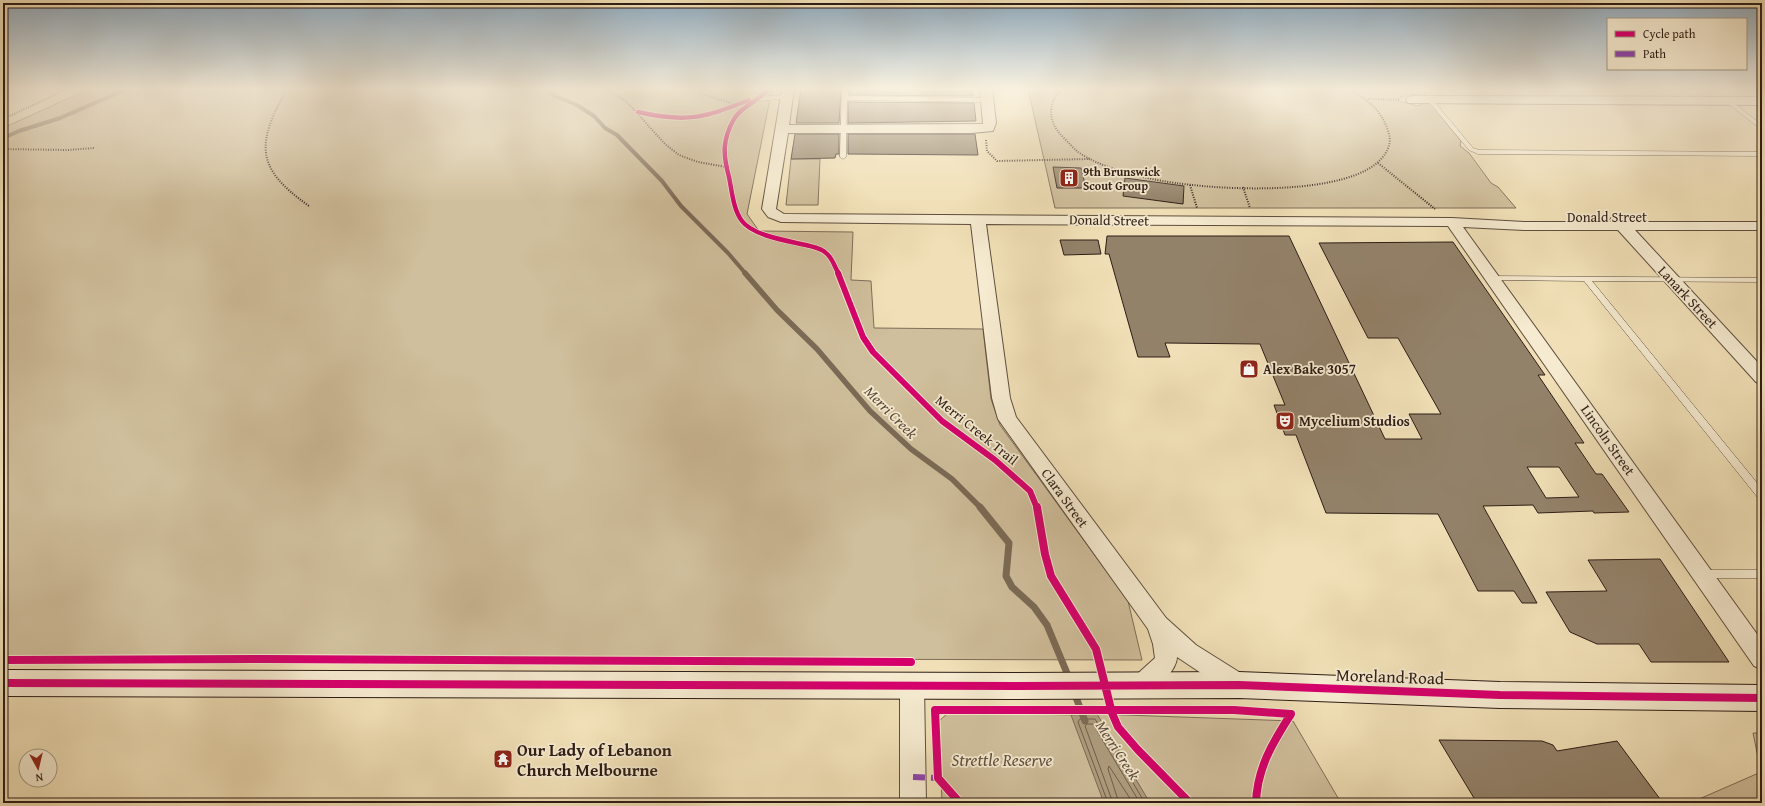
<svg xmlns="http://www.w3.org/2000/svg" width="1765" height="806" font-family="'Gentium Book Plus',serif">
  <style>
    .green { fill: #d0bf9c; stroke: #7f6e59 }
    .water { fill: #af9e80; stroke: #7b6a56 }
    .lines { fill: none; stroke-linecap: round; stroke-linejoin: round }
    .shore { stroke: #6e5e4b; stroke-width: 1 }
    .stream-far2 { stroke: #7b6a56; stroke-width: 4 }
    .stream-far1 { stroke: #7b6a56; stroke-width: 5.5 }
    .stream { stroke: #7b6a56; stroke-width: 7 }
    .building { fill: #93826a; stroke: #2e1d16; fill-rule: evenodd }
    .lane-casing { stroke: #5f4e3e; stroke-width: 1 }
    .street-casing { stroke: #5f4e3e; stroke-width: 2 }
    .secondary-casing { stroke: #2e1d16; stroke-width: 2 }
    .path { stroke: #2e1d16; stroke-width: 2; stroke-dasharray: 1 1.5; stroke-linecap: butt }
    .lane { fill: #f6ebd0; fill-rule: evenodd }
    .street { fill: #f6ebd0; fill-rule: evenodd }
    .secondary { fill: #f6ebd0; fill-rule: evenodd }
    .quiet { stroke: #8e44ad; stroke-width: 6; stroke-dasharray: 12 6; stroke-linecap: butt }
    .cycleway-far2-casing { stroke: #f6ebd0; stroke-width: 6 }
    .cycleway-far1-casing { stroke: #f6ebd0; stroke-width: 8 }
    .cycleway-casing { stroke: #f6ebd0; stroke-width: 10 }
    .cycleway-far2 { stroke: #d6006c; stroke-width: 4.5 }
    .cycleway-far1 { stroke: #d6006c; stroke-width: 6 }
    .cycleway { stroke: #d6006c; stroke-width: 8 }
    .labels { text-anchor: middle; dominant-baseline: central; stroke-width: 3.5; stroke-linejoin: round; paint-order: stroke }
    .far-poi-label { font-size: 12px; font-weight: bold; fill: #2e1d16; stroke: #f6ebd0; text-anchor: start }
    .street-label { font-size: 14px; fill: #2e1d16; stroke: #f6ebd0 }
    .poi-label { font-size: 14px; font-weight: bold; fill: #2e1d16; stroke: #f6ebd0; text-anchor: start }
    .water-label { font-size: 15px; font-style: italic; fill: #5b4a3b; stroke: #f6ebd0 }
    .near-street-label { font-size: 17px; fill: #2e1d16; stroke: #f6ebd0 }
    .near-poi-label { font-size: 17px; font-weight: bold; fill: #2e1d16; stroke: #f6ebd0; text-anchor: start }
    .near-park-label { font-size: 17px; font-style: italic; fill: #5f4e3e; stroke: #f6ebd0 }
  </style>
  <rect width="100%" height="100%" fill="#f1e0b7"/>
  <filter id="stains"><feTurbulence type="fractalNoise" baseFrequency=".005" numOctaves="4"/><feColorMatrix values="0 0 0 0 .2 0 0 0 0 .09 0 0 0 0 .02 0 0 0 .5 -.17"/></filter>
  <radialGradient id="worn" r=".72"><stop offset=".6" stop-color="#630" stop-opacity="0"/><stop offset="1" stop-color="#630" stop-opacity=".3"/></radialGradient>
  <path class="green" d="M89,89H772L747,214L759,231L853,232L851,280L871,281L874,328L983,329L991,399L1000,425L1128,601L1142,660L3,657V128Z
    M1028,89H1420L1428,97L1409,94L1397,99L1399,101L1418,106L1424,103H1430L1461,141L1460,146L1469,153L1491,183L1498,187L1516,208H1055Z
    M791,159H820L818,205H786Z
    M948,713L1082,715L1097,714L1293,721L1341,803H942L939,721Z
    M1753,733H1762V803H1690L1761,772Z"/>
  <path class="water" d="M1097,714L1150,803H1104L1071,715Z"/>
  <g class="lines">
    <path class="shore" d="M1108,803L1078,722L1080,719H1095L1145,803
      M1113,803L1085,726L1087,724H1093L1140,803
      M1119,803L1108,769L1109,766L1133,803"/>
    <path class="stream-far2" d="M546,89L555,96L577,105L594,116L605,128L617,135L662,181L681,206L728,253L746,274
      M3,138L19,131L60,118L127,89"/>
    <path class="stream-far1" d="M745,273L777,310L817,349L870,411L911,449L952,479L981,508"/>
    <path class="stream" d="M980,507L1009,543L1006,576L1012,587L1034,607L1047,625L1069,678
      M1074,692L1085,721"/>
  </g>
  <path class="building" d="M801,89H841L839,123H796Z
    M849,89H972L973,96L850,95Z
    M848,102L974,103L976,121L848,123Z
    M795,134H839V154H836L835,158L791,159Z
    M848,134H975L978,155L848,154Z
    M1053,167L1081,168L1086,188H1057Z
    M1125,178L1184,186L1183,204L1123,196Z
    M1107,236H1289L1385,439H1422L1409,414H1441L1398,338H1368L1319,243L1453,242L1545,375H1538L1584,443H1575L1596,474H1602L1629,512L1594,513L1593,511L1538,513L1533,505L1483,506L1537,603H1522L1514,591H1478L1438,514L1326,513L1296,435H1285L1274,405H1285L1260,344L1165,343L1170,357H1138L1109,254H1105ZM1527,467H1559L1579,497L1546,498Z
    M1060,240H1098L1101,254L1064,255Z
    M1660,559L1729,662H1651L1639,644H1597L1570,632L1546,592L1607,591L1588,560Z
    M1439,740L1542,741L1553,745L1557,751L1617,741L1663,803H1477Z"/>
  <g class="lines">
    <g class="lane-casing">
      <path id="lane" d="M842,89H848V96L987,98L990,100L987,102L847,100L846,157L843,159L840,157Z
        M786,95L789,97L788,98L759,101L756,99L759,97Z
        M1428,99H1432L1473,148L1479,150L1762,152V156L1478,154L1469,150L1428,101Z
        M1726,100H1730L1762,125V130L1726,102Z
        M1489,276L1762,278V282L1592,281L1762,489V500L1759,499L1584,281L1492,280H1489L1488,278Z
        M1702,570H1762V578H1702L1698,577L1697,574L1698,571Z"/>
    </g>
    <g class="street-casing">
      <path id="street" d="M782,89H794L789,125L983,124L980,89H992L996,123L993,131L971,133H788L776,209L784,214L1452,218L1524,222H1611L1610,220L1612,217C1619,215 1622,216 1627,222H1762V230H1635L1762,367V384L1756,382L1618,230H1524L1463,227L1762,641V669L1754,666L1448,226L986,224L1010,398L1016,417L1166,618L1196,645L1247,677L1251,685L1247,693L1239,696L1231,693L1177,657C1177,671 1155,691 1142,696L1134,693L1130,685L1134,677L1155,658L1153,644L1148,629L998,419L992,398L971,224L781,222L768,217L762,209Z
        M1412,96L1762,97V105L1408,103L1406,100L1408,97Z
        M912,674L920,677L924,685L926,803H900V685L904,677Z"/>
    </g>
    <g class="secondary-casing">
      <path id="secondary" d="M3,670L1017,673L1239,672L1500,682L1762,685V711L1500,708L1239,698L1017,699L3,696Z"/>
    </g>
    <path class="path" d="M137,89L139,96
      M287,89C256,144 255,168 309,206
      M606,89L626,101L665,144L679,155L698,162L726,167
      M1061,89C1047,105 1048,122 1063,137C1068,142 1073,148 1078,152C1099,166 1127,174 1152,179C1204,190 1335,198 1377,163C1386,155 1392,145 1389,134C1382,110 1368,99 1347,89
      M698,91L705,95L737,105
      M699,91L707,89
      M1368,99L1400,100
      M3,119L55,95L64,89
      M986,140L987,151L997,161L1090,159
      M3,149L68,150L94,148
      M1378,163L1435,209
      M1190,185L1197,208
      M1243,187L1250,208"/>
    <use href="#lane" class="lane"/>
    <use href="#street" class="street"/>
    <use href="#secondary" class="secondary"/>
    <path class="quiet" d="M913,777L938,778"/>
    <g class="cycleway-far2-casing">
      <path id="cycleway-far2" d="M768,89C759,102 742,105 734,119C722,140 723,155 729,177C732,191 733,209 742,221C753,236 789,241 806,245C813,247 821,248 826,253C832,257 835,268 839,274
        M638,112C687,123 703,118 749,100"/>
    </g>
    <g class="cycleway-far1-casing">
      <path id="cycleway-far1" d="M838,273L863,337L873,352L942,421L995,460L1030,491L1037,508"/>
    </g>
    <g class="cycleway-casing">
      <path id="cycleway" d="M1037,507L1045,554L1051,576L1096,649L1112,713L1118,727L1138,750L1190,803
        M3,660L265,659L911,662
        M3,683L1017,686L1239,685L1500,695L1762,698
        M960,803L938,778L935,710H1234L1291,714C1273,742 1257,768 1256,803"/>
    </g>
    <use href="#cycleway-far2" class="cycleway-far2"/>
    <use href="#cycleway-far1" class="cycleway-far1"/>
    <use href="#cycleway" class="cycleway"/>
  </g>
  <linearGradient id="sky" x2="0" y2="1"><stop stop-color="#91abbe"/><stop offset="0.44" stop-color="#f9f1df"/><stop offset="1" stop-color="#f9f1df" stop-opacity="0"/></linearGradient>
  <rect width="1765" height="202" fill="url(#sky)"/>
  <defs>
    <g id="building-square" transform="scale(1)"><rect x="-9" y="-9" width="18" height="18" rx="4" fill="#8f2418" stroke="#f6ebd0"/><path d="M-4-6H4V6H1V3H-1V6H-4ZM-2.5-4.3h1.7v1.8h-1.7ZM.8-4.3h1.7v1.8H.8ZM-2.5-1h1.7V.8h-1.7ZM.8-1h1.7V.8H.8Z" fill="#fff"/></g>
    <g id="shop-square" transform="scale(1)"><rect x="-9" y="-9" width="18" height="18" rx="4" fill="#8f2418" stroke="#f6ebd0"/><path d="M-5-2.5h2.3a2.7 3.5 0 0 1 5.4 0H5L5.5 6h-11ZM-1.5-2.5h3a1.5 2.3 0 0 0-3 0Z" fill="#fff"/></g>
    <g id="theatre-square" transform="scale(1)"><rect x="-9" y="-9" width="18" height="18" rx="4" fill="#8f2418" stroke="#f6ebd0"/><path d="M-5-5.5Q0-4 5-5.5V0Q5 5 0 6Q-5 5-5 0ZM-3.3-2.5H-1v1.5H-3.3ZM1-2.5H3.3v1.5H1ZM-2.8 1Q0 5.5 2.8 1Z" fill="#fff"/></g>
    <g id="temple-square" transform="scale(1)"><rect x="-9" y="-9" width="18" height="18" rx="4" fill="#8f2418" stroke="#f6ebd0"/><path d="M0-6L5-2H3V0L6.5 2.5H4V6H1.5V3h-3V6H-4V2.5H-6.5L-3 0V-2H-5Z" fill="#fff"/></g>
  </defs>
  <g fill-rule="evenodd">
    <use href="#building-square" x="1069" y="178"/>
    <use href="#shop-square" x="1249" y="369"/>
    <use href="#theatre-square" x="1285" y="421"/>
    <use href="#temple-square" x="503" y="759"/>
  </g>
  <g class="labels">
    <g class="far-poi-label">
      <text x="1083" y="171">9th Brunswick<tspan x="1083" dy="14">Scout Group</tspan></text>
    </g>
    <g class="street-label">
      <text x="1607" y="217">Donald Street</text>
      <text transform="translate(1109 220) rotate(1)">Donald Street</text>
      <text transform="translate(1688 297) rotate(47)">Lanark Street</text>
      <text transform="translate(977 430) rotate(39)">Merri Creek Trail</text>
      <text transform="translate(1608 440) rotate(55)">Lincoln Street</text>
      <text transform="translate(1065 498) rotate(54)">Clara Street</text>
    </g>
    <g class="poi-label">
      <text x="1263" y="369">Alex Bake 3057</text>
      <text x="1299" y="421">Mycelium Studios</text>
    </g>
    <g class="water-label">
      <text transform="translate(891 412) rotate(45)">Merri Creek</text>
      <text transform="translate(1118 750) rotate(57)">Merri Creek</text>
    </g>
    <g class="near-street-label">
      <text transform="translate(1390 676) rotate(2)">Moreland Road</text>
    </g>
    <g class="near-poi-label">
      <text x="517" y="749">Our Lady of Lebanon<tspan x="517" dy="20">Church Melbourne</tspan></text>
    </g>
    <g class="near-park-label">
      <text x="1002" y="759">Strettle Reserve</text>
    </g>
  </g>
  <rect width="1765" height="806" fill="none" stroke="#f1e0b7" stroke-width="16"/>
  <rect x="4" y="4" width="1757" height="798" fill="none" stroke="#2e1d16" stroke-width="2"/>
  <rect x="8" y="8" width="1749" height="790" fill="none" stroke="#2e1d16"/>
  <rect x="1607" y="18" width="140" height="52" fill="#f6ebd0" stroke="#a69986"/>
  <rect x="1615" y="31" width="20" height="6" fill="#d6006c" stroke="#a69986"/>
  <text x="1643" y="38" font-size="12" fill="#2e1d16">Cycle path</text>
  <rect x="1615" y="51" width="20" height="6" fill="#8e44ad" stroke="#a69986"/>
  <text x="1643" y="58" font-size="12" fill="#2e1d16">Path</text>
  <g transform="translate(38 768) rotate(172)"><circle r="19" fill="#f6ebd0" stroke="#a69986"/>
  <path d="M0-3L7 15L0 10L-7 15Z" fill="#8f2418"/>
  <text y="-6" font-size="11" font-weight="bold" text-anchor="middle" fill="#2e1d16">N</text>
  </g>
  <rect width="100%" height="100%" filter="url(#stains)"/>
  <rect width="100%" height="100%" fill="url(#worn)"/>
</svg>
